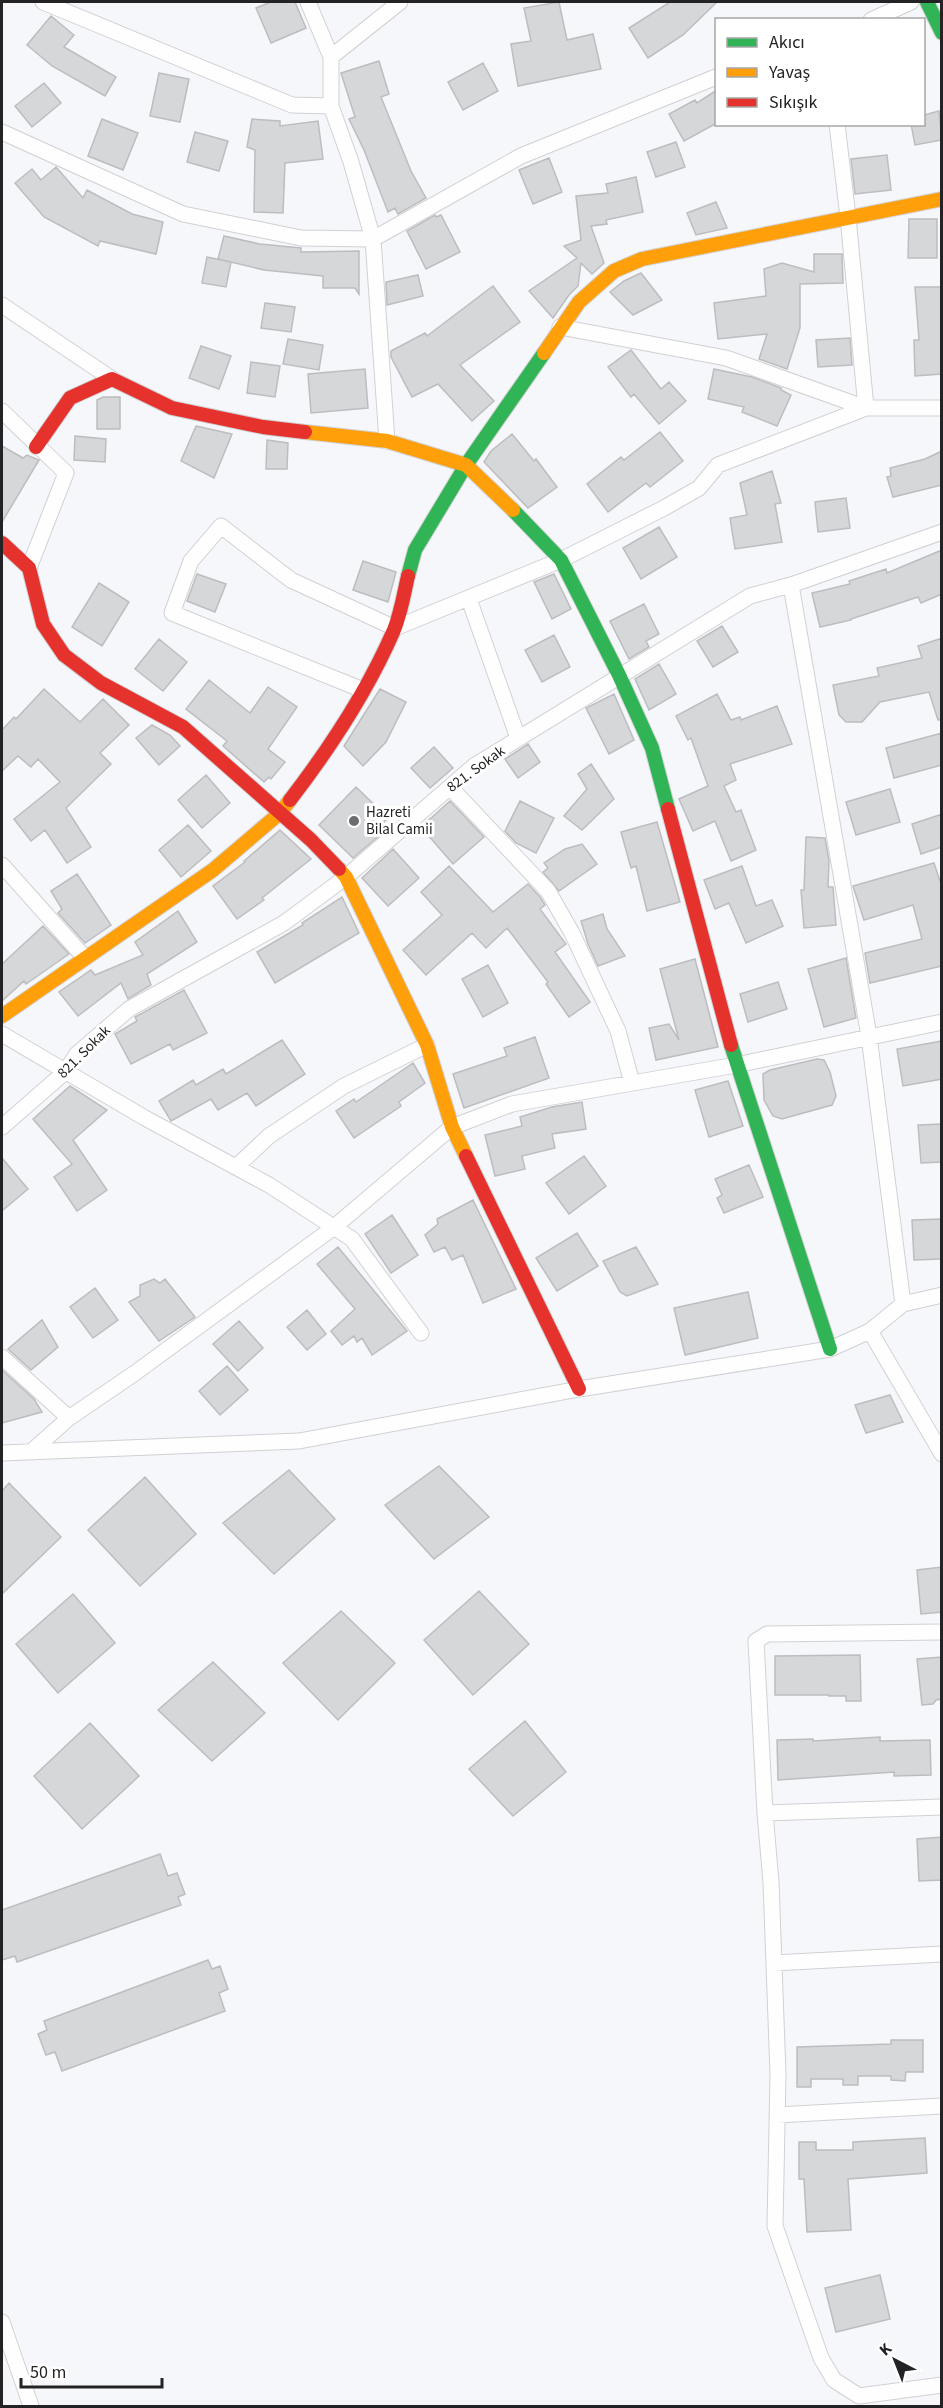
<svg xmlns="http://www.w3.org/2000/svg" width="943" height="2408" font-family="'Source Sans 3',sans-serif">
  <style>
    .building { fill: #d6d7d9; stroke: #bdbdc0; stroke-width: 1.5 }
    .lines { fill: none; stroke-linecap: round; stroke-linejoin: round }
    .street-casing { stroke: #d1d1d4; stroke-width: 17 }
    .fast-casing { stroke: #d1d1d4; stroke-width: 16 }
    .slow-casing { stroke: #d1d1d4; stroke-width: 16 }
    .jam-casing { stroke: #d1d1d4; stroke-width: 16 }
    .street { stroke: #fefefe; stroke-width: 15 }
    .fast { stroke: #30b455; stroke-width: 14 }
    .slow { stroke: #ff9f0a; stroke-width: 14 }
    .jam { stroke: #e5322d; stroke-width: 14 }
    .poi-dot { fill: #6d6d70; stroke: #fff; stroke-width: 2 }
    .labels { text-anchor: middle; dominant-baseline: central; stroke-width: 6; stroke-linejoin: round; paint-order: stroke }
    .street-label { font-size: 15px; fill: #232325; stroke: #fff }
    .poi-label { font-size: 15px; fill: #232325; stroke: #fff; text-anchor: start }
  </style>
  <rect width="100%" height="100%" fill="#f6f7fb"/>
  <path class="building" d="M271,2H295L306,28L271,43L256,8Z
    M559,2L567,40L593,34L601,69L518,86L511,44L531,41L524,8Z
    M670,2H717L683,35L648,58L629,28Z
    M51,16L74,35L64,47L116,77L105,96L52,66L27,45Z
    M379,61L389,94L381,97L411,171L426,198L398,214L395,208L388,212L364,150L349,119L355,117L341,73Z
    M483,63L498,91L463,110L448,82Z
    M159,73L189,79L180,122L150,116Z
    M44,83L61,103L32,127L15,106Z
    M717,90V123L684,141L669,114L695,100L697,103Z
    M939,111L942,140L915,145L911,124H924V115Z
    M102,119L138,133L123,170L88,156Z
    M252,119L280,121V126L318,121L323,159L285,163L283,213L254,212L255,150L247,147Z
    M195,132L228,141L219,171L187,162Z
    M676,142L685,167L656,177L647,152Z
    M887,155L891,190L855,194L851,159Z
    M549,158L562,192L533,204L519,170Z
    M56,167L83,198L87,190L132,214L163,222L156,254L100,241L98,246L44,217L15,183L32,169L41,180Z
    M636,177L643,212L606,220L607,224L591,226L604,263L592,274L581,263L578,286L569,295L553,318L529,291L577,258L564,246L581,240L576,196L608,193L606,184Z
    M716,202L727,228L696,235L687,213Z
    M435,215L436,217L441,215L460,252L426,269L407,231Z
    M909,219H937V258H908Z
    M224,236L260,244L301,248V252L359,251V294L355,288H323V276L264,270L218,259Z
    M814,254H842L843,283L800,284V328L787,369L759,359L767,334L718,339L714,303L766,296L764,269L782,263L814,272Z
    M207,257L231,262L226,287L202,283Z
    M641,273L662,300L633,315L610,292L624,281Z
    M418,275L423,296L387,305L386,282Z
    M493,286L520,322L460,365L494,401L472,421L438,384L412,397L391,357V351L425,333L427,336Z
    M915,287H942V374L915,376L914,340H919Z
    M265,303L295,307L291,332L261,328Z
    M850,338L852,365L818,367L816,340Z
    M288,339L323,345L319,370L283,364Z
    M201,346L231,356L219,389L189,378Z
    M631,350L661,389L669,382L686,401L659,424L634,394L631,397L608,367Z
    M251,362L280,366L275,397L247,393Z
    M365,369L368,408L311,413L308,374Z
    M714,369L752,377L781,388V390L791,395L777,426L742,412L744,407L708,399Z
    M103,397H120V429H97V400Z
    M196,426L232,434L214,478L181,461Z
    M660,432L683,461L650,487L646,483L608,512L587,484L621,457L624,460Z
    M512,434L534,461L536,459L557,487L528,508L484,462L491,451Z
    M75,436L106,439L105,462L74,460Z
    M267,440L288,443L287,469H266Z
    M2,446L23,458L27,455L39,460L2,522Z
    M942,451V485L893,497L887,477L891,476L890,468L925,459Z
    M772,471L781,503L775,504L782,542L735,549L730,518L747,515L740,483Z
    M846,498L850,528L818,532L815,502Z
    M659,527L677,557L641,579L623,548Z
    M942,550V594L921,603L918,597L851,619V620L820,627L812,593L850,584L849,581L886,569L887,573Z
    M363,561L396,572L388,602L353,590Z
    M197,574L226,584L215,612L187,601Z
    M554,574L571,609L552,619L534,582Z
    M99,583L129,602L102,646L72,627Z
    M644,604L659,634L646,641L649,647L629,659L610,621Z
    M722,626L738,652L713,667L697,641Z
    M554,635L570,667L542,682L525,650Z
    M942,638V720H938L929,692L880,702L862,722H846L839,715L833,685L879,676L877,668L922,658L918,646Z
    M159,639L187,662L163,691L135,669Z
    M659,664L676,694L649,710L635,679Z
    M209,680L250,713L268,687L297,707L268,749L285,762L271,779L269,777L264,782L223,746L227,741L186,709Z
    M44,689L80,722L103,699L129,725L100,753L111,764L66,808L91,847L67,863L45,830L31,841L14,819L60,782L38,759L31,767L18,756L2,771V730L14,717L16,719Z
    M380,689L406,702L386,742L363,766L344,746Z
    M614,694L634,740L609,754L586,708Z
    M717,694L731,720L740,717L741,720L777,706L792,744L730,764L736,780L724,786L736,812L741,810L756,850L731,861L715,821L693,831L679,799L708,786L691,738L688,740L676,716Z
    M152,725L170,735L180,746L159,765L136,738Z
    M942,733V765L894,778L886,748Z
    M528,744L540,762L518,778L505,759Z
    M434,747L453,768L430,788L411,768Z
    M591,764L614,799L582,830L564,816L587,789L578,774Z
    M206,775L230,803L202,828L178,800Z
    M356,787L388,818L376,830L380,835L353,858L319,825Z
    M890,789L900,822L856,835L846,802Z
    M450,801L484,837L453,864L421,827Z
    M520,801L554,818L536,853L516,843L505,831Z
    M942,814V847L921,854L912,824Z
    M657,822L680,902L647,911L636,866L631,868L621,832Z
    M188,825L211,851L181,877L159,850Z
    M280,830L311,859L262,898L264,900L237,919L213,886L245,862L244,861Z
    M806,837L825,838L829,861L828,887H833L836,925L804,928L801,890H804Z
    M582,844L597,864L559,891L543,872L548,868L544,863L565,849Z
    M393,849L419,878L388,906L362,878Z
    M934,863L942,887V966L870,983L865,953L922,939L913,905L864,920L853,886Z
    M449,866L493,912L528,884L540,897L545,905L540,909L566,944L555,952L590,1002L569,1017L546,984L548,982L507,928L486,948L472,933L426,975L403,950L442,915L421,892Z
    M742,866L756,906L772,900L783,926L746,943L729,903L715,909L704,880Z
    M77,874L111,925L85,943L58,913L62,909L51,891Z
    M342,897L359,933L275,983L257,952L303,925L302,923Z
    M178,911L197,942L147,974L151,985L128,999L121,983L78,1016L59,992L91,970L95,975L143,955L135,942Z
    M603,914L607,929L625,956L598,966L588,944L581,921Z
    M43,926L69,954L26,984L24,981L2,1001V964Z
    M846,958L856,1018L824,1027L808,969Z
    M695,959L718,1047L656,1060L649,1028L669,1024L679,1040L660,969Z
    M488,965L508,1003L483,1017L462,979Z
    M778,982L787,1009L748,1022L740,994Z
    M184,990L207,1033L173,1050L170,1044L131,1064L115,1034L137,1021L135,1017Z
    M535,1037L549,1078L464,1108L453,1074L507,1056L504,1048Z
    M282,1040L305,1074L256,1106L247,1093L218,1110L211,1099L171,1121L159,1101L193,1080L196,1085L223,1069L226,1074Z
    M942,1041V1079L903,1086L897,1049Z
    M817,1059L824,1060L830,1072L836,1096L832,1105L782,1119L773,1116L764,1100L763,1074L770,1070Z
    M413,1063L425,1083L399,1102L401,1106L354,1138L336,1111L354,1099L356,1102Z
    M728,1081L743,1126L709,1137L695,1090Z
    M70,1086L107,1110L73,1140L107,1190L77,1211L54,1177L72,1164L33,1119Z
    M582,1102L586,1129L552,1134L555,1148L522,1156L525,1169L495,1176L485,1135L522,1126L520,1117L552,1107Z
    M942,1124V1162L921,1163L918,1125Z
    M584,1156L606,1186L569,1214L546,1183Z
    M2,1158L28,1189L2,1211Z
    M749,1165L763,1197L724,1213L717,1198L722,1195L715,1179Z
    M473,1200L516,1289L483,1303L463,1255L452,1260L445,1247L434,1252L425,1235L438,1224L437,1219Z
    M392,1215L418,1255L391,1273L365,1234Z
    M942,1219V1259L914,1260L912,1220Z
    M577,1233L598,1266L557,1291L536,1258Z
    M338,1247L407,1331L372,1355L362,1338L357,1342L354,1336L342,1345L331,1331L355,1309L317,1264Z
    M636,1247L658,1284L627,1296L620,1292L603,1261Z
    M154,1279L160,1283L165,1279L195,1317L159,1341L129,1302L140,1296V1285Z
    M95,1288L118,1320L93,1338L70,1307Z
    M748,1292L758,1338L685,1355L674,1308Z
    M307,1310L326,1334L307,1350L287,1327Z
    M42,1320L58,1347L31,1370L8,1349Z
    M239,1321L263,1348L238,1371L213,1344Z
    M227,1366L248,1390L220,1415L199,1391Z
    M2,1370L34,1399L42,1412L2,1423Z
    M890,1395L903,1422L866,1433L855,1405Z
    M439,1466L489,1517L434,1559L385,1505Z
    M289,1470L335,1519L274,1574L223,1523Z
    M145,1477L196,1534L140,1586L88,1530Z
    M9,1483L61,1537L2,1594V1491Z
    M942,1567V1612L921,1614L917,1570Z
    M479,1591L529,1644L473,1695L424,1640Z
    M73,1594L115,1643L58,1693L16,1644Z
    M341,1611L395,1663L338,1720L283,1663Z
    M860,1655L861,1701H846V1696H829V1695H775V1656Z
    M942,1657V1699L936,1700L933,1704L922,1705L917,1659Z
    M213,1662L265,1713L212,1761L158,1710Z
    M525,1721L566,1772L513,1816L469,1769Z
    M90,1723L139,1776L82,1829L34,1776Z
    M880,1737V1741L930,1740L931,1775L894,1776V1772L778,1780L777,1740L813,1739V1741Z
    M942,1837V1880L919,1881L917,1839Z
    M160,1854L168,1876L177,1873L185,1894L178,1897L181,1905L17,1962L15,1956L2,1960V1910Z
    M208,1960L212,1969L220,1966L228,1989L219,1993L225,2011L62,2071L55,2052L46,2055L38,2034L47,2030L44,2021Z
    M891,2040H923V2072H906L905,2081L891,2080V2076H858V2085H843V2079H811V2087H797V2047L891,2044Z
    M925,2138L927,2173L848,2179L851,2230L807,2232L804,2179H799V2142H816V2150H853V2142Z
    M880,2275L890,2319L836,2332L825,2288Z"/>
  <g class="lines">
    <g class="street-casing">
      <path id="street" d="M43,2L292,105L331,106
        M308,2L331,57V106L351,162L373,239L387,441
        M871,20L911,2
        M331,57L400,2
        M837,124L848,217L866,408
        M2,132L183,214L301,238L373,239L521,156L716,77
        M2,305L112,379
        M560,327L726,358L866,408H942
        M2,411L66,473L29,568
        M791,585L869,1036L903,1304
        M469,599L518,738
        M363,690L172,613L191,561L221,526L291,580L395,628L561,560L664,508L699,488L718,465L866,408
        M450,787L548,891L572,933L618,1031L632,1083
        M2,865L85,958
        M2,1034L145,1118L269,1185L352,1239L421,1333
        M2,1127L65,1072L77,1054L129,1009L284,923L346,877L474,766L750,596L791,585L942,532
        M236,1167L269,1136L344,1086L427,1045
        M870,1331L942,1454
        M2,1357L69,1418
        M33,1450L69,1418L135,1373L333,1228L452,1127L512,1104L736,1065L942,1022
        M2,1453L299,1441L579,1389L830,1349L870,1331L903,1304L942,1295
        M942,1632L767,1634L756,1641L765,1813L771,1882L778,2074L775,2226L821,2358L834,2380L859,2396L942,2385
        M765,1813L942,1807
        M774,1963L942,1954
        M777,2115L942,2106
        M2,2322L31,2406"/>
    </g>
    <g class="fast-casing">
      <path id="fast" d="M927,2L942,33
        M513,510L561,560L619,675L652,748L668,809
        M408,576L415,550L466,465L544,353
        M731,1045L830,1349"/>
    </g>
    <g class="slow-casing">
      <path id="slow" d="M544,353L579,302L614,271L642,259L942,199
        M305,432L387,441L466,465L513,510
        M339,869L346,877L427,1045L452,1127L466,1156
        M2,1016L213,870L280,813L290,800"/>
    </g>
    <g class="jam-casing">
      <path id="jam" d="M36,447L70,398L112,379L172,408L263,427L305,432
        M2,543L29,568L43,624L64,655L101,683L183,727L311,840L339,869
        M290,800C330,748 368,690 394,630C401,613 404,593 408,576
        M668,809L731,1045
        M466,1156L579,1389"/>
    </g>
    <use href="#street" class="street"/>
    <use href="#fast" class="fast"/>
    <use href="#slow" class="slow"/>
    <use href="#jam" class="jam"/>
  </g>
  <circle class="poi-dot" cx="354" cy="821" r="6"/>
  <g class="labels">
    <g class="street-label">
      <text transform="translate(476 769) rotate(-36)">821. Sokak</text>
      <text transform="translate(84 1052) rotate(-45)">821. Sokak</text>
    </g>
    <g class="poi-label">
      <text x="366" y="812">Hazreti<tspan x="366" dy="17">Bilal Camii</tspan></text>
    </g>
  </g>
  <rect width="943" height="2408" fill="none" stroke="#232325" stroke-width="6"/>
  <rect x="715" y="18" width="210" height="108" fill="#ffffff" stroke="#a7a7a8" stroke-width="1.5"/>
  <rect x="727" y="38" width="30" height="9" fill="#30b455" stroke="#a7a7a8" stroke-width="1.5"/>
  <text x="769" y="48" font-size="18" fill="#232325">Akıcı</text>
  <rect x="727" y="68" width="30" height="9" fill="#ff9f0a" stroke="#a7a7a8" stroke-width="1.5"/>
  <text x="769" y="78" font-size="18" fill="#232325">Yavaş</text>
  <rect x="727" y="98" width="30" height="9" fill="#e5322d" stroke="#a7a7a8" stroke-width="1.5"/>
  <text x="769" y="108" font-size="18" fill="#232325">Sıkışık</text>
  <g transform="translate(895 2360) rotate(318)" stroke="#ffffff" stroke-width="4.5" paint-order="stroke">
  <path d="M0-4.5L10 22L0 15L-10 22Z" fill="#232325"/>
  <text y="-9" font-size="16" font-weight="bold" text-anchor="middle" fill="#232325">K</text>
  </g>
  <path d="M21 2378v9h141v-9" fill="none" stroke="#232325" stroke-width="3"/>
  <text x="30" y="2378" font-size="18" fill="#232325" stroke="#ffffff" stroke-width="4.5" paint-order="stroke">50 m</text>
</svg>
